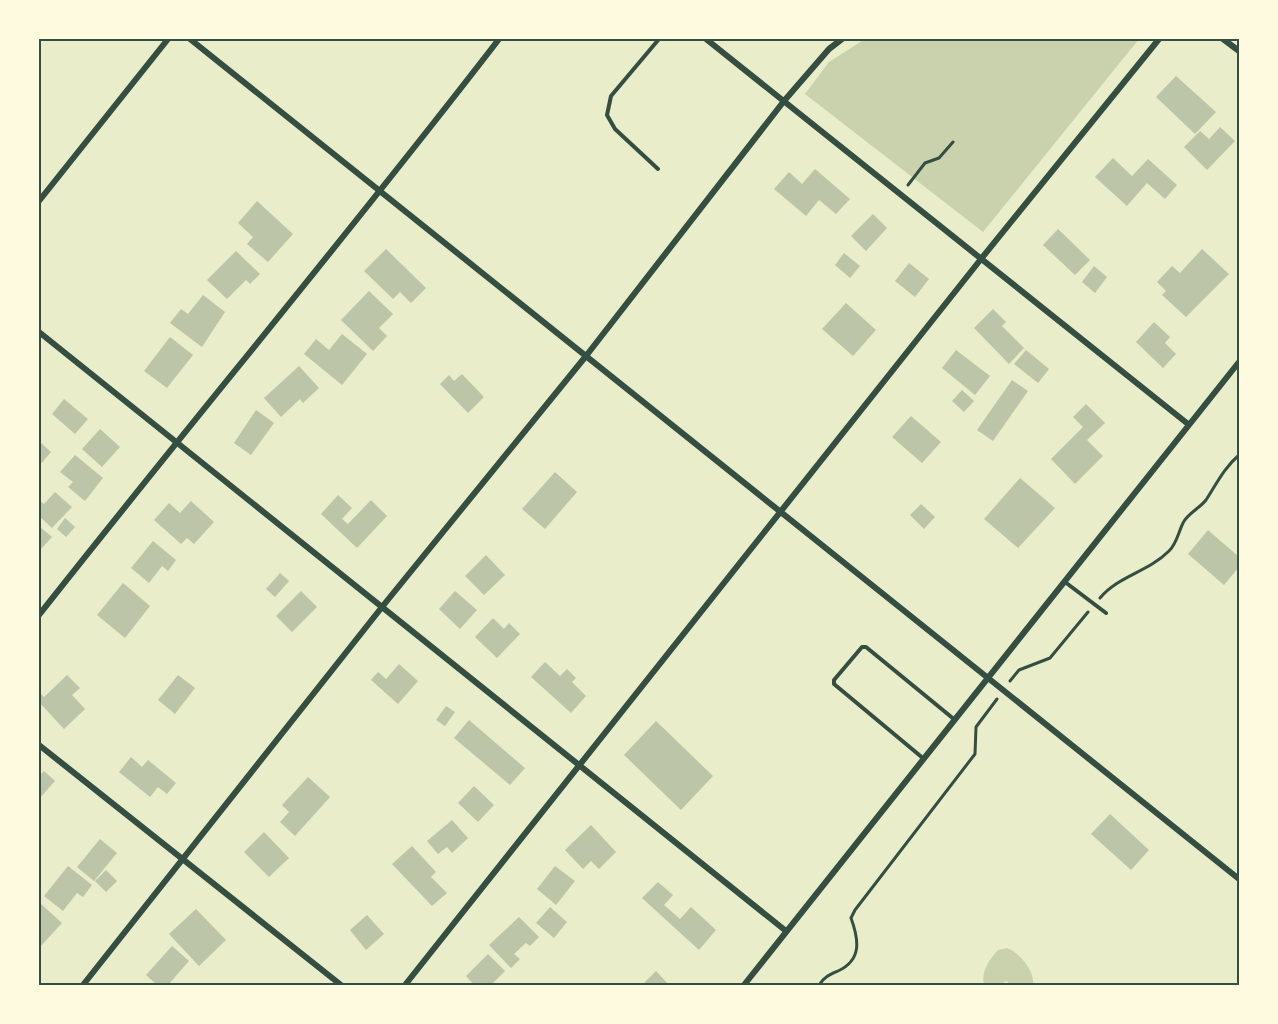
<svg xmlns="http://www.w3.org/2000/svg" width="1278" height="1024" font-family="'Asap Condensed',sans-serif">
  <style>
    .green { fill: #cad2ad }
    .building { fill: #bcc5a7 }
    .lines { fill: none; stroke-linecap: round; stroke-linejoin: round }
    .path { stroke: #344e41; stroke-width: 3 }
    .service { stroke: #344e41; stroke-width: 4 }
    .minor { stroke: #344e41; stroke-width: 6 }
    .neatline { fill: none; stroke: #344e41; stroke-width: 2 }
  </style>
  <rect width="100%" height="100%" fill="#e9edc9"/>
  <path class="green" d="M865,39H1139L983,232L805,94L829,62Z
    M1007,948C1020,953 1035,971 1033,985H1010L1007,981L998,985H984C981,971 989,960 998,950Z"/>
  <path class="building" d="M1176,76L1216,112L1195,134L1156,97Z
    M1220,127L1235,141L1207,170L1184,147L1200,131L1209,139Z
    M1113,158L1132,176L1148,159L1177,185L1165,199L1147,183L1127,206L1095,177Z
    M815,169L850,199L836,214L819,200L806,216L774,189L789,172L802,184Z
    M257,201L293,234L268,262L247,244L253,237L238,223Z
    M873,214L887,228L866,251L851,236Z
    M1058,229L1090,260L1075,275L1043,245Z
    M386,249L426,288L411,303L400,292L393,299L364,271Z
    M1202,249L1229,274L1186,317L1162,295L1166,291L1157,282L1172,266L1180,273Z
    M236,251L260,274L250,284L246,280L227,299L207,280Z
    M844,253L860,266L850,278L835,265Z
    M909,263L929,279L915,297L895,281Z
    M1094,266L1107,277L1095,293L1082,282Z
    M369,291L393,314L379,328L387,336L373,351L341,320Z
    M203,295L225,312L202,347L170,323L181,309L188,314Z
    M846,303L876,330L853,356L822,329Z
    M993,309L1006,322L1002,326L1024,348L1009,364L974,328Z
    M1154,322L1170,337L1165,343L1176,354L1163,368L1136,342Z
    M342,334L367,354L342,385L304,354L316,339L329,350Z
    M170,337L193,355L167,388L144,371Z
    M956,350L990,376L975,395L942,368Z
    M1026,350L1049,369L1038,383L1014,364Z
    M299,366L319,388L303,403L300,399L281,417L264,398Z
    M462,374L484,397L468,413L440,384L449,375L454,381Z
    M1012,380L1028,391L993,441L977,430Z
    M962,390L974,401L964,412L952,401Z
    M64,399L88,419L75,434L52,414Z
    M1086,404L1105,423L1087,440L1103,456L1075,484L1051,459L1083,427L1073,417Z
    M256,410L274,423L251,455L234,443Z
    M911,416L941,442L922,463L892,437Z
    M100,429L120,447L102,467L82,449Z
    M39,441L51,452L39,466Z
    M75,455L103,478L85,501L68,487L73,482L60,472Z
    M555,472L577,492L545,529L522,509Z
    M1020,478L1055,508L1018,548L984,519Z
    M55,492L72,507L52,528L39,516V500L44,504Z
    M338,495L352,508L342,519L348,524L371,500L387,516L357,548L321,514Z
    M191,501L214,522L194,544L187,538L181,544L154,520L169,503L180,513Z
    M921,504L935,517L924,529L910,515Z
    M65,518L75,527L66,537L57,529Z
    M39,526L52,537L39,551Z
    M1208,530L1239,557V567L1224,585L1188,554Z
    M153,541L176,560L168,571L162,566L149,583L131,568Z
    M486,555L505,575L484,595L465,576Z
    M280,573L289,581L275,597L266,589Z
    M123,583L150,606L125,638L97,615Z
    M301,591L317,607L292,632L276,616Z
    M455,591L477,610L460,629L439,609Z
    M493,618L504,629L509,623L520,634L497,658L475,637Z
    M545,662L560,676L567,669L576,678L572,682L586,696L571,713L531,677Z
    M399,664L418,681L398,704L371,680L378,672L386,679Z
    M67,675L80,688L72,695L85,709L64,729L39,702V692L44,697Z
    M178,675L195,688L175,714L158,700Z
    M446,706L455,712L445,726L436,720Z
    M469,720L525,768L510,785L454,738Z
    M656,721L713,776L681,810L624,755Z
    M131,757L142,767L148,760L176,783L167,794L158,787L150,797L119,772Z
    M44,771L55,781L39,799V776Z
    M308,777L330,797L295,836L280,822L289,812L282,805Z
    M474,786L494,805L478,822L458,803Z
    M1110,814L1149,850L1131,870L1091,834Z
    M452,820L468,838L452,853L447,847L438,854L427,841Z
    M591,825L616,852L599,869L591,861L583,869L565,850Z
    M264,832L289,858L269,877L244,852Z
    M100,839L117,853L94,881L77,867Z
    M412,846L436,872L431,877L447,893L432,906L392,864Z
    M68,866L92,885L83,897L77,893L63,911L44,896Z
    M555,866L575,881L556,905L537,889Z
    M106,870L117,881L106,892L95,881Z
    M658,882L673,895L664,905L680,919L691,907L716,930L699,950L642,898Z
    M41,904L62,923L40,947L39,906Z
    M550,907L567,922L554,938L536,923Z
    M196,909L226,940L199,966L169,934Z
    M367,915L384,934L366,950L350,930Z
    M519,917L539,937L530,946L526,943L514,954L520,959L511,968L489,945Z
    M172,946L189,961L168,985H157L146,975Z
    M488,954L505,971L491,985H474L466,976Z
    M656,971L669,985H642Z"/>
  <g class="lines">
    <path class="path" d="M908,185L925,163L939,158L953,142
      M1100,598C1118,576 1148,572 1169,551C1177,543 1178,533 1183,523C1187,514 1200,508 1206,500C1217,483 1224,468 1239,455
      M1010,681L1019,670L1050,658L1088,612
      M819,985C824,977 829,975 838,971C862,960 859,940 851,918L855,910L975,754L976,727L997,699"/>
    <path class="service" d="M658,169L615,129L607,115L611,96L659,39
      M1065,582L1106,613
      M924,759L834,684V680L862,647H866L955,720"/>
    <path class="minor" d="M190,39L1239,879
      M706,39L1188,424
      M1223,39L1239,51
      M39,201L168,39
      M39,332L786,931
      M39,615C191,422 349,234 499,39
      M39,745L341,985
      M83,985L382,607L586,356L784,101L829,49L842,39
      M405,985L981,259L1159,39
      M744,985L1239,362"/>
  </g>
  <rect width="1278" height="1024" fill="none" stroke="#fefae0" stroke-width="81"/>
  <rect x="40" y="40" width="1198" height="944" class="neatline"/>
</svg>
